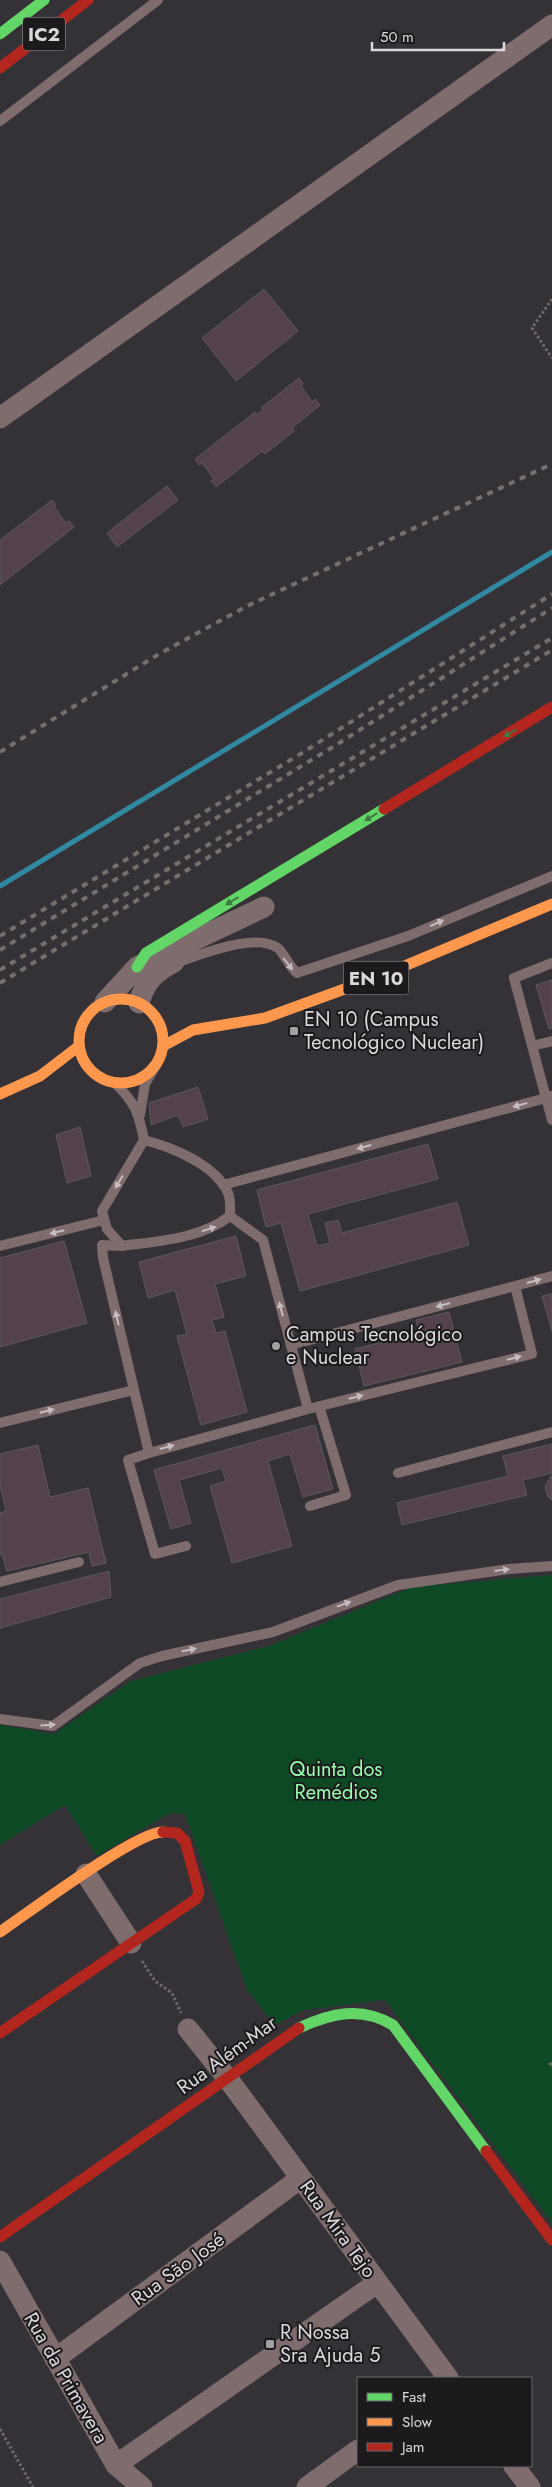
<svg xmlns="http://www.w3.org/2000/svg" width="552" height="2487" font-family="Jost,sans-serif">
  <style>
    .green { fill: #0c4924 }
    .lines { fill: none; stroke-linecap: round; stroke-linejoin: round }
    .stream { stroke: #3188a1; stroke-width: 5 }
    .building { fill: #53424d; stroke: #5c595c }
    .path { stroke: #74696b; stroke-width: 3; stroke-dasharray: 2.5 2.5; stroke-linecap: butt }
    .lane { stroke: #7f6c6c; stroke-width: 10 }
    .street { stroke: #7f6c6c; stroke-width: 21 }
    .fast { stroke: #63d668; stroke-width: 11 }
    .slow { stroke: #ff974d; stroke-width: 11 }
    .jam { stroke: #b3261e; stroke-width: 11 }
    .rail { stroke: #776e6e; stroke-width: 4; stroke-dasharray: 6 6; stroke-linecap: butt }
    .oneway { fill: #407842 }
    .oneway2 { fill: #c5bec1 }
    .poi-dot { fill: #a29fa3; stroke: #1c1a1d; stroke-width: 2 }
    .labels { text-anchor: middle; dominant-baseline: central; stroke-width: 4; stroke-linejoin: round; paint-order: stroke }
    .shield { fill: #1c1a1d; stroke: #a2a0a3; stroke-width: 1 }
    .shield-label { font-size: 19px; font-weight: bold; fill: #dcd9dd }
    .poi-label { font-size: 20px; fill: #dcd9dd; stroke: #1c1a1d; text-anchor: start }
    .park-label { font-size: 20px; fill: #96ffad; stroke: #1c1a1d }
    .street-label { font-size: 20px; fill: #dcd9dd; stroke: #1c1a1d }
  </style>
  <rect width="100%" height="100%" fill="#353237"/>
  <path class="green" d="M552,1575V2223L385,2000L304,2010L275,2025L247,1990L185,1814L170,1813L97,1856L65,1805L0,1845V1725L54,1734L131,1681L269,1646L412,1587Z"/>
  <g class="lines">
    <path class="stream" d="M0,886L552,552"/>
  </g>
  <path class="building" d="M264,289L298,331L236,381L202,338Z
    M299,378L303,384L301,386L312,402L315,399L320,405L292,428L294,431L265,454L262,451L216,487L211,481L214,479L202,463L199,465L195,459L255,412L257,415L263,410L261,408Z
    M167,486L178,500L117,547L107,533Z
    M52,500L56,505L54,507L66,523L69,521L74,527L0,585V540Z
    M552,980V1028L549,1029L536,985Z
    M198,1087L208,1119L183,1127L178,1115L151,1125L149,1103Z
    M80,1127L91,1176L67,1183L56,1135Z
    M428,1144L438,1179L308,1214L317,1246L330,1243L325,1223L338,1220L342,1233L457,1202L469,1245L300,1291L281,1223L266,1227L257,1190Z
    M236,1236L246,1276L215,1284L224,1317L212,1320L216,1333L225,1331L247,1412L201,1425L177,1336L187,1334L175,1290L148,1298L139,1262Z
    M64,1241L87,1323L0,1347V1258Z
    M552,1294V1331L542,1296Z
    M449,1312L462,1362L364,1386L355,1349L419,1333L416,1320Z
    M315,1425L333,1489L303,1497L290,1454L268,1461L292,1546L232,1563L210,1486L226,1481L222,1468L179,1480L191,1523L171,1529L154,1470Z
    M552,1444V1473L523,1480L527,1495L402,1525L397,1503L508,1476L503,1456Z
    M38,1445L50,1497L88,1488L106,1563L92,1566L89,1552L7,1571L2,1554L0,1555V1513L6,1511L0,1485V1454Z
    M552,1475V1500L548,1497L545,1486Z
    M109,1571L111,1597L0,1628V1599Z"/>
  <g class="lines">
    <path class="path" d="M552,299L532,328L552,358
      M142,1961L155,1981L172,1993L181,2013
      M552,2064H550L552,2067
      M0,2429L33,2487"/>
    <path class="lane" d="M0,121L158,0
      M171,964C196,957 256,930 279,949C283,953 290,967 297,973L408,936L552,876
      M532,1046L552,1041
      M115,1083C135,1102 139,1114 144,1140L102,1211L107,1229L122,1246C159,1241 200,1239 230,1216C230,1209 231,1199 228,1193C216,1165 172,1147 144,1140
      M551,1096L546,1098L514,978L552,963
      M140,1115L145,1084L156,1065
      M223,1185L546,1098L552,1120
      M0,1246L104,1220
      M515,1286L552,1276
      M291,1345L515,1286L532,1354L308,1409
      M134,1390L149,1453L308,1409L263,1240L230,1216
      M0,1423L134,1390L103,1258L102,1245L122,1246
      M149,1453L128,1460L155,1554L186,1546
      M398,1473L552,1432
      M310,1506L346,1495L319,1406
      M0,1582L79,1562
      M0,1719L53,1726L140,1663L162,1656L273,1632L398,1585L509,1569L552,1566"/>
    <path class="street" d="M0,418L552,25
      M105,1002L137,967L264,907
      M139,1003C145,982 154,972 174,962
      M86,1874L131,1943
      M188,2029L228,2079L448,2378
      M0,2261L116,2465L142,2487
      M55,2359L301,2178
      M116,2465L377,2283
      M514,2466L530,2487
      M307,2487L358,2450"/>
    <path class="fast" d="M0,34L44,0
      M137,967L146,953L384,809
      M299,2028C331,2013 361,2006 393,2025L486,2151"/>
    <path class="slow" d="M79 1041a42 42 0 1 1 84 0a42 42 0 1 1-84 0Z
      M163,1046L193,1030L265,1018L383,975L552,904
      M0,1094L40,1076L79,1046
      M0,1932C28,1913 137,1831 163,1832"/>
    <path class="jam" d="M0,68L88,0
      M384,809L552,707
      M0,2033L196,1899L199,1892L185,1841L177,1833L163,1832
      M486,2151L552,2240
      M0,2237L299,2028"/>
    <path class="rail" d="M0,752L159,654L247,606L552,464
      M0,936L302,753L552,594
      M0,950L336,745L552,608
      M0,970L552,638
      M0,983L552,650"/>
  </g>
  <defs><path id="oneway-solid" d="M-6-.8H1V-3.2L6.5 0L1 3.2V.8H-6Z" transform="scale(1.25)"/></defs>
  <g class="oneway">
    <use href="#oneway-solid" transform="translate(510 733) rotate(149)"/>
    <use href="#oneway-solid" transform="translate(371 817) rotate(149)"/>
    <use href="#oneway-solid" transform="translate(232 901) rotate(149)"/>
  </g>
  <g class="oneway2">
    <use href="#oneway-solid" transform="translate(437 923) rotate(-24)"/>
    <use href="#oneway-solid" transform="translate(288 964) rotate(52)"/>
    <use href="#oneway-solid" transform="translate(520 1105) rotate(165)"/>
    <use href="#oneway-solid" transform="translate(364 1147) rotate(165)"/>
    <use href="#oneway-solid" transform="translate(119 1182) rotate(121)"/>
    <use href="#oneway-solid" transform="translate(209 1229) rotate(-17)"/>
    <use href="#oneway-solid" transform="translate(57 1232) rotate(166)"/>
    <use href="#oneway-solid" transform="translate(534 1281) rotate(-15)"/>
    <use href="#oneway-solid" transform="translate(443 1305) rotate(165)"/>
    <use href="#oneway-solid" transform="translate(281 1309) rotate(-105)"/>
    <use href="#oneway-solid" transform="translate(117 1318) rotate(-103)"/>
    <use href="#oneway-solid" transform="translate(514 1358) rotate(-14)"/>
    <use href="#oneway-solid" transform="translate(356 1397) rotate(-14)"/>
    <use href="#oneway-solid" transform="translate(47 1411) rotate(-14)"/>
    <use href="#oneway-solid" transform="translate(167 1447) rotate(-15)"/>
    <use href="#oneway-solid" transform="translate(502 1570) rotate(-7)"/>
    <use href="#oneway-solid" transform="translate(344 1604) rotate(-20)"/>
    <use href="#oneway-solid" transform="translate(189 1650) rotate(-12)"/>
    <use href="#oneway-solid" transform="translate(48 1725) rotate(-3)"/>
  </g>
  <g class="poi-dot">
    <rect x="289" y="1026" width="10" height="10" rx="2.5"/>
    <circle cx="276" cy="1346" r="5"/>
    <rect x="265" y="2339" width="10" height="10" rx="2.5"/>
  </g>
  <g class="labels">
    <g class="shield">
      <rect x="23" y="17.5" width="42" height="33" rx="4"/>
      <rect x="343.5" y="961.5" width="65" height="33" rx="4"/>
    </g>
    <g class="shield-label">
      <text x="44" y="34">IC2</text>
      <text x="376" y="978">EN 10</text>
    </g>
    <g class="poi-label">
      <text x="304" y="1019">EN 10 (Campus<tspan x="304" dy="23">Tecnológico Nuclear)</tspan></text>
      <text x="286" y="1334">Campus Tecnológico<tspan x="286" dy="23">e Nuclear</tspan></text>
      <text x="280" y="2332">R Nossa<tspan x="280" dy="23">Sra Ajuda 5</tspan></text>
    </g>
    <g class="park-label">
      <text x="336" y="1769">Quinta dos<tspan x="336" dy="23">Remédios</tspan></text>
    </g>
    <g class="street-label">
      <text transform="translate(227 2055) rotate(-36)">Rua Além-Mar</text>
      <text transform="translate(338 2229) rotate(54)">Rua Mira Tejo</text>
      <text transform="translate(178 2269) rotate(-36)">Rua São José</text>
      <text transform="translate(66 2378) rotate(60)">Rua da Primavera</text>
    </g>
  </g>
  <rect x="357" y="2377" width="175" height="90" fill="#1c1a1d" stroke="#69666a"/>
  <rect x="367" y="2393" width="25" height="8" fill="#63d668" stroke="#69666a"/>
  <text x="402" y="2402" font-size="15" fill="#dcd9dd">Fast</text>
  <rect x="367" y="2418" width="25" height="8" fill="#ff974d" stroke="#69666a"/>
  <text x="402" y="2427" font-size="15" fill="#dcd9dd">Slow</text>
  <rect x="367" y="2443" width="25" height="8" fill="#b3261e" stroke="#69666a"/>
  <text x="402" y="2452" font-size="15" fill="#dcd9dd">Jam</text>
  <path d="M372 42v8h132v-8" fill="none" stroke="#dcd9dd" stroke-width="2.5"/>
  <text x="380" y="42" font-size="15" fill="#dcd9dd" stroke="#1c1a1d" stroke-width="4" paint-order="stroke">50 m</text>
</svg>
